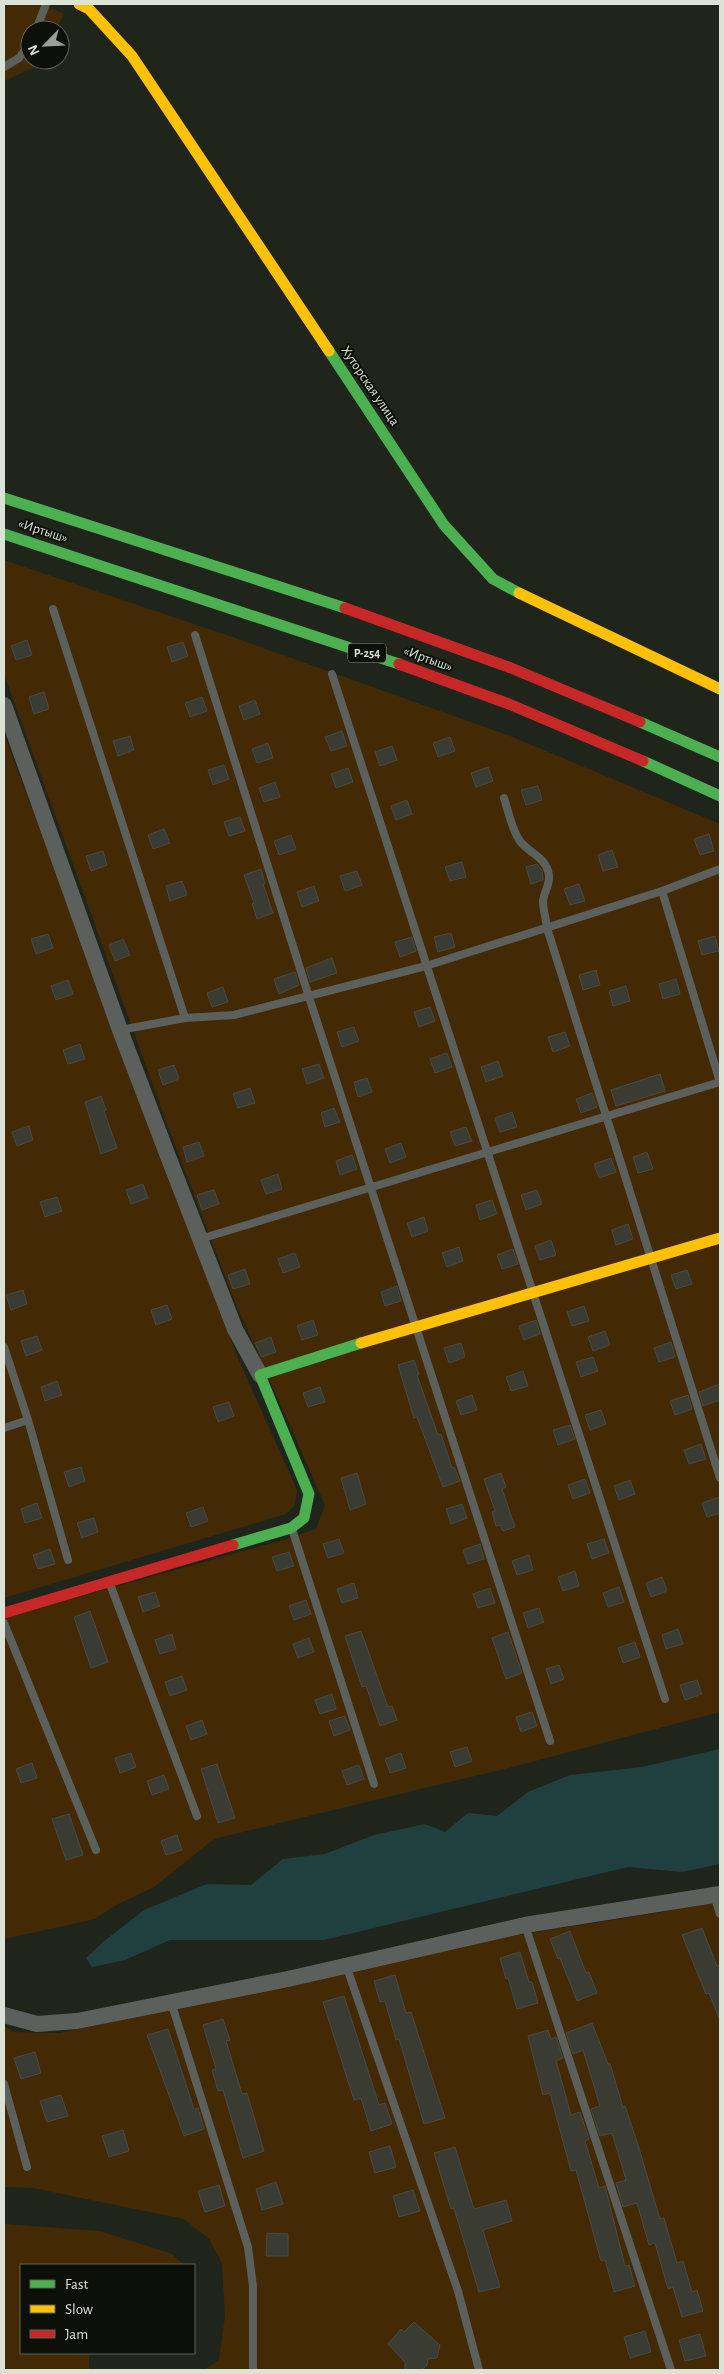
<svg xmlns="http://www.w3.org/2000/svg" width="724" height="2374" font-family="'Alegreya Sans',sans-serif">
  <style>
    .green { fill: #432a04 }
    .water { fill: #1f403f }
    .building { fill: #3a3c34; stroke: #484a42 }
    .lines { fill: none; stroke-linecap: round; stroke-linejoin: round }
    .lane { stroke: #5c605d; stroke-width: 8 }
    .street { stroke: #5c605d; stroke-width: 16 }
    .fast { stroke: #4caf50; stroke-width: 11 }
    .slow { stroke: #ffc107; stroke-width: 11 }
    .jam { stroke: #c62828; stroke-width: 11 }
    .labels { text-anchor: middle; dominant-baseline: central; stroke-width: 4; stroke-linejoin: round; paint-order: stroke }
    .shield { fill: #0c1009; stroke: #9da398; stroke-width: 1 }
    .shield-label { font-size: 12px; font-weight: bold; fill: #dbe2d6 }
    .street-label { font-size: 14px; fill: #dbe2d6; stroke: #0c1009 }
  </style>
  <rect width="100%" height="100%" fill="#20251c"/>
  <path class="green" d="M4,4H43L64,14L56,30H30V60H41L37,66L4,81Z
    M4,560L238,639L510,736L720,824V1712L516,1766L214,1839L154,1887L116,1905L95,1919L4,1939V1618L283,1540L316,1529L325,1505L235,1302L166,1121L4,674Z
    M4,734L237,1356L297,1490L295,1505L286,1514L4,1598Z
    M720,1899V2370H204L219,2360L225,2316L222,2263L209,2239L184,2219L33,2188L4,2187V2026L14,2032L60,2033L480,1941L657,1913Z
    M4,2224L100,2231L172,2254L184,2265H21V2353H89V2370H4Z"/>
  <path class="water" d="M720,1749V1864L682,1872L628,1867L324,1940H170L125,1960L92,1967L86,1958L103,1942L144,1910L207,1884L251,1885L283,1859L325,1854L374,1835L425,1824L445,1832L468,1813L497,1816L528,1792L570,1775L642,1767Z"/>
  <path class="building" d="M27,640L32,655L16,660L11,646Z
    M183,642L188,656L172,662L167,647Z
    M44,692L49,709L34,714L29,697Z
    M202,697L207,711L190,717L185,703Z
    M255,700L260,714L244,720L239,706Z
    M342,731L347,746L331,751L325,737Z
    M130,736L134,750L118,756L113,741Z
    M450,737L455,751L438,757L433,743Z
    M268,743L273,758L257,763L252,749Z
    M392,746L397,760L380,766L375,752Z
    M224,765L229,779L213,785L208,770Z
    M488,767L493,781L476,787L471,773Z
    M348,768L353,782L336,788L331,774Z
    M275,782L280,797L264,802L259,788Z
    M538,786L542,800L526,805L521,790Z
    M407,800L412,814L396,820L391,806Z
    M240,817L245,831L229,836L224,822Z
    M164,829L170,843L153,849L148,835Z
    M709,834L714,851L700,855L694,839Z
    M291,835L296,849L279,855L274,841Z
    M612,850L618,867L603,871L598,855Z
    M103,851L107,865L91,871L86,856Z
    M462,862L466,877L450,881L445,867Z
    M537,864L542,870L543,880L531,884L526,867Z
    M261,869L265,884H263L273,913L257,919L252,904L254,903L244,875Z
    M357,871L362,885L345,891L340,876Z
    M182,881L187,895L170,901L166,886Z
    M579,884L585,901L570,905L564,889Z
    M314,886L319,901L302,907L297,892Z
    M451,933L455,947L438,952L434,937Z
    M48,934L53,948L36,954L31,939Z
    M715,936L719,951L702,955L698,941Z
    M412,937L416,951L400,957L395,942Z
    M123,939L130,955L115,961L109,945Z
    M332,958L337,973L310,982L306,968Z
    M596,970L600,985L583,990L579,975Z
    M295,972L299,985L279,994L274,979Z
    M676,979L680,994L663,999L659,984Z
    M68,980L73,994L56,1000L51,986Z
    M626,986L630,1001L613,1006L609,991Z
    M223,987L228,1002L212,1007L207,993Z
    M430,1007L435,1021L419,1027L414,1012Z
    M354,1027L359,1041L342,1047L337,1032Z
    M565,1032L570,1046L553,1052L548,1037Z
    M80,1044L85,1059L68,1064L63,1050Z
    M447,1053L452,1067L435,1073L430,1059Z
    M498,1061L503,1076L486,1082L481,1067Z
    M319,1064L324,1078L307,1084L302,1069Z
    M174,1065L179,1079L163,1085L158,1070Z
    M660,1074L665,1091L616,1106L611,1090Z
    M367,1078L372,1092L358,1097L354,1082Z
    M250,1088L255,1103L238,1108L233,1094Z
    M592,1093L597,1107L581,1113L576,1099Z
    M101,1096L106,1110L104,1111L117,1148L101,1154L85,1102Z
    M334,1108L340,1122L325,1127L321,1113Z
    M512,1112L517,1127L500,1132L495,1118Z
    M29,1126L33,1140L17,1146L12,1132Z
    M466,1127L472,1141L455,1146L450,1132Z
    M199,1142L204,1156L187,1162L183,1147Z
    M401,1143L406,1157L390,1163L385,1149Z
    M647,1152L653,1169L638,1173L633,1157Z
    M352,1155L357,1169L340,1175L336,1161Z
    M611,1158L616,1172L599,1178L594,1164Z
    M278,1174L282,1189L266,1194L261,1180Z
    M143,1184L148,1198L131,1204L126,1190Z
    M214,1190L219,1204L202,1210L197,1195Z
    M537,1190L542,1204L526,1210L521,1195Z
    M57,1197L62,1211L45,1217L40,1202Z
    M492,1200L497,1214L480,1220L476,1205Z
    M424,1217L428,1231L412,1237L407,1223Z
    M628,1224L633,1239L616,1245L612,1230Z
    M551,1240L556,1255L540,1260L535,1246Z
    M459,1247L463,1261L447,1267L442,1253Z
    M513,1249L518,1264L502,1269L497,1255Z
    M295,1253L300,1267L283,1273L278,1259Z
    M245,1269L250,1284L233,1289L228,1275Z
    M687,1270L692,1284L676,1289L671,1275Z
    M397,1286L401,1301L385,1306L381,1292Z
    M23,1290L27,1304L11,1310L6,1295Z
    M167,1305L172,1319L156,1325L151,1310Z
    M584,1306L589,1321L572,1326L567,1312Z
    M313,1320L318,1335L302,1340L297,1326Z
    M536,1320L540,1334L524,1340L519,1326Z
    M605,1331L610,1345L593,1351L588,1337Z
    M37,1336L42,1350L26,1356L21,1341Z
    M271,1337L276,1352L262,1357L255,1343Z
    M671,1342L675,1357L659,1362L654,1348Z
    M461,1343L465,1357L449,1363L444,1348Z
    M593,1357L598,1371L581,1377L576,1362Z
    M414,1360L419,1374L417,1375L438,1435L441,1434L452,1468L454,1467L460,1481L443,1487L417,1417L414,1418L398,1365Z
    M523,1371L528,1386L511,1391L506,1377Z
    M57,1381L62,1395L45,1401L41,1387Z
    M720,1384V1400L703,1406L699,1392Z
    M320,1387L325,1402L308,1407L303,1393Z
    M472,1395L477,1410L461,1415L456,1401Z
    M688,1395L692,1409L675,1415L670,1401Z
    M229,1402L234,1416L218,1422L213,1407Z
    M601,1410L606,1424L590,1430L585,1415Z
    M570,1425L575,1439L558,1445L553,1430Z
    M701,1444L706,1459L689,1464L684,1450Z
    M81,1467L85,1481L69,1487L64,1472Z
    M357,1473L366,1504L350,1510L341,1478Z
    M501,1473L506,1487L502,1489L515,1527L503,1531L500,1525L496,1526L492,1512L495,1511L484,1479Z
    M585,1479L590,1493L573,1499L568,1485Z
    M630,1480L635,1494L619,1500L614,1486Z
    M720,1497V1513L707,1517L702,1503Z
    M37,1503L42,1518L25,1523L21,1509Z
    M462,1504L467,1518L451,1524L446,1509Z
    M203,1507L208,1521L191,1527L186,1513Z
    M94,1518L98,1532L82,1538L77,1523Z
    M339,1539L344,1553L328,1558L323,1544Z
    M604,1539L609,1553L592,1559L587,1544Z
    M480,1544L484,1559L468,1564L463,1550Z
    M50,1549L55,1564L38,1569L33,1555Z
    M289,1552L294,1566L277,1571L272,1557Z
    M529,1555L533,1570L517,1575L512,1561Z
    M575,1571L579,1586L563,1591L558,1577Z
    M662,1577L667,1591L651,1597L646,1583Z
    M354,1583L358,1598L342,1603L337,1589Z
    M619,1587L624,1602L608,1607L603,1593Z
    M490,1588L495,1603L478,1608L473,1594Z
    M155,1592L160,1606L143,1612L138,1597Z
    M306,1600L311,1614L294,1620L289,1606Z
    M539,1608L544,1622L528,1628L523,1613Z
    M90,1611L108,1662L91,1668L74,1617Z
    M678,1629L683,1644L666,1649L662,1635Z
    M361,1631L388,1707L392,1706L397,1720L380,1726L366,1686L362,1687L345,1636Z
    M508,1632L522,1673L506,1679L492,1638Z
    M172,1634L176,1649L160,1654L155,1640Z
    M309,1638L314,1652L298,1658L293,1644Z
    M635,1642L640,1657L623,1663L618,1648Z
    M559,1665L564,1679L551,1684L546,1669Z
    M182,1676L187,1690L170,1696L165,1682Z
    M697,1680L702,1694L685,1700L680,1685Z
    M332,1694L336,1709L320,1714L315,1700Z
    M532,1712L537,1726L521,1732L516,1717Z
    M345,1716L350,1730L334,1736L329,1721Z
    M202,1720L207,1734L191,1740L186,1726Z
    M467,1747L472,1761L455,1767L450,1752Z
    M131,1753L136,1767L120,1773L115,1758Z
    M401,1753L406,1768L390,1773L385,1759Z
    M32,1763L37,1778L21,1783L16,1769Z
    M217,1764L235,1818L218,1823L201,1769Z
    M359,1765L364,1779L347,1785L342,1771Z
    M164,1775L169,1789L152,1795L147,1781Z
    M69,1814L83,1855L66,1860L52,1819Z
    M177,1835L182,1850L166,1855L161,1841Z
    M702,1928L717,1966L720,1965V2020L709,1993L706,1994L682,1935Z
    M570,1931L586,1973L589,1972L597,1993L577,2001L560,1958L558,1959L550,1939Z
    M520,1952L529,1982H532L538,2003L517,2009L508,1978L506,1979L500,1958Z
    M395,1975L406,2013L411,2012L445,2118L424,2124L399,2039L396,2040L385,2001L380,2002L374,1981Z
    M344,1996L379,2105L385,2103L392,2124L371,2131L361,2098L354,2100L323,2002Z
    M223,2019L230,2040L226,2041L242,2094L247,2093L264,2151L243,2158L223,2090L218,2091L212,2070L216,2069L203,2025Z
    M592,2023L608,2064H610L623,2107L625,2106L638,2145L660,2219L664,2218L677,2263L683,2261L692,2292L697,2290L703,2311L682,2317L673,2287L668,2289L655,2243L649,2245L637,2203L623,2207L616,2183L626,2180L612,2133L600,2136L591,2109L600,2106L583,2050L573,2054L566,2033Z
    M168,2029L194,2109L198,2108L204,2129L184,2136L147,2035Z
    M548,2030L551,2039L556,2037L563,2058L556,2061L571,2115L580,2112L589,2139L585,2141L599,2188L605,2186L625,2266L629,2265L635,2286L614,2292L605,2260L601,2261L576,2170L571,2171L550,2093L543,2095L528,2036Z
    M35,2052L41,2073L21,2079L14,2058Z
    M61,2095L68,2116L47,2122L40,2101Z
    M123,2130L129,2151L109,2157L102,2136Z
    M390,2146L396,2167L375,2173L369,2152Z
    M455,2147L474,2209L506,2200L512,2221L483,2230L500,2287L479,2292L454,2208L451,2209L434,2153Z
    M276,2182L283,2204L262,2210L256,2189Z
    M219,2185L225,2206L205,2212L198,2191Z
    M413,2190L420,2211L399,2217L393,2196Z
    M267,2233L288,2234V2256H266Z
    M414,2322L440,2345L437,2358L428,2359L427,2365L422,2370H405V2362L388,2344L401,2329L404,2332Z
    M645,2331L651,2352L630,2358L624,2337Z
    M700,2334L706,2356L685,2361L679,2340Z"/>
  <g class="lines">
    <path class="lane" d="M36,30L46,4
      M4,67L19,58L30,43
      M53,609L185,1018
      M195,635L309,997L550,1741
      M332,674L665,1699
      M504,798C508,810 511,826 518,838C526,853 546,855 549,875C550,885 544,892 543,901C543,909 546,919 547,928L720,1478
      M662,891L720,1082
      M120,1030L185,1018L234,1015L426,966L662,891L720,869
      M200,1239L720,1082
      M4,1347L28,1420L68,1560
      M4,1428L28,1420
      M292,1529L374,1784
      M110,1584L197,1816
      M4,1623L96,1850
      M714,1895L720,1914
      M525,1925L671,2370
      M346,1965L458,2291L479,2370
      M171,2002L248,2247L253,2286V2370
      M4,2084L27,2167"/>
    <path class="street" d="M4,705L120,1030L166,1151L235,1329L260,1375
      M4,2015L37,2024L77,2021L288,1979L525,1925L720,1894"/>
    <path class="fast" d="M329,351L444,525L493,579L519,593
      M4,498L345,608
      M4,534L399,664
      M640,722L720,757
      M643,761L720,796
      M233,1545L291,1528L304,1518L309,1494L260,1375L361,1343"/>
    <path class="slow" d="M79,4L89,9L132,56L329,351
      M519,593L720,689
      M361,1343L720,1238"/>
    <path class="jam" d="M345,608L511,668L640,722
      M399,664L509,704L643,761
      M4,1613L233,1545"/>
  </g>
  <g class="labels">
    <rect class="shield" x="348" y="643.5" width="38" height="19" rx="4"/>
    <g class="shield-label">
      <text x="367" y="653">Р-254</text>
    </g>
    <g class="street-label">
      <text transform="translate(370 386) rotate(56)">Хуторская улица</text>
      <text transform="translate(43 531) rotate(18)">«Иртыш»</text>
      <text transform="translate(428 659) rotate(20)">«Иртыш»</text>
    </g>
  </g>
  <rect width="724" height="2374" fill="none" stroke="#dbe2d6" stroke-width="10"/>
  <rect x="20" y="2264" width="175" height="90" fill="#0c1009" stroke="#5f645b"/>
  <rect x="30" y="2280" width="25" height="8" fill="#4caf50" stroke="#5f645b"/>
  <text x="65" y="2289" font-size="15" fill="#dbe2d6">Fast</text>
  <rect x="30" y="2305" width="25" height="8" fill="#ffc107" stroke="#5f645b"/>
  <text x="65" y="2314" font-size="15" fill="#dbe2d6">Slow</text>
  <rect x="30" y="2330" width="25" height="8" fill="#c62828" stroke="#5f645b"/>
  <text x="65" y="2339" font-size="15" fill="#dbe2d6">Jam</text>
  <g transform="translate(45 45) rotate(246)"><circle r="24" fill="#0c1009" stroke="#5f645b"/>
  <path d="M0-4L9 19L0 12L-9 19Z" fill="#9aa095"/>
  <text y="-8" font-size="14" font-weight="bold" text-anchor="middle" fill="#dbe2d6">N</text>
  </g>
</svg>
